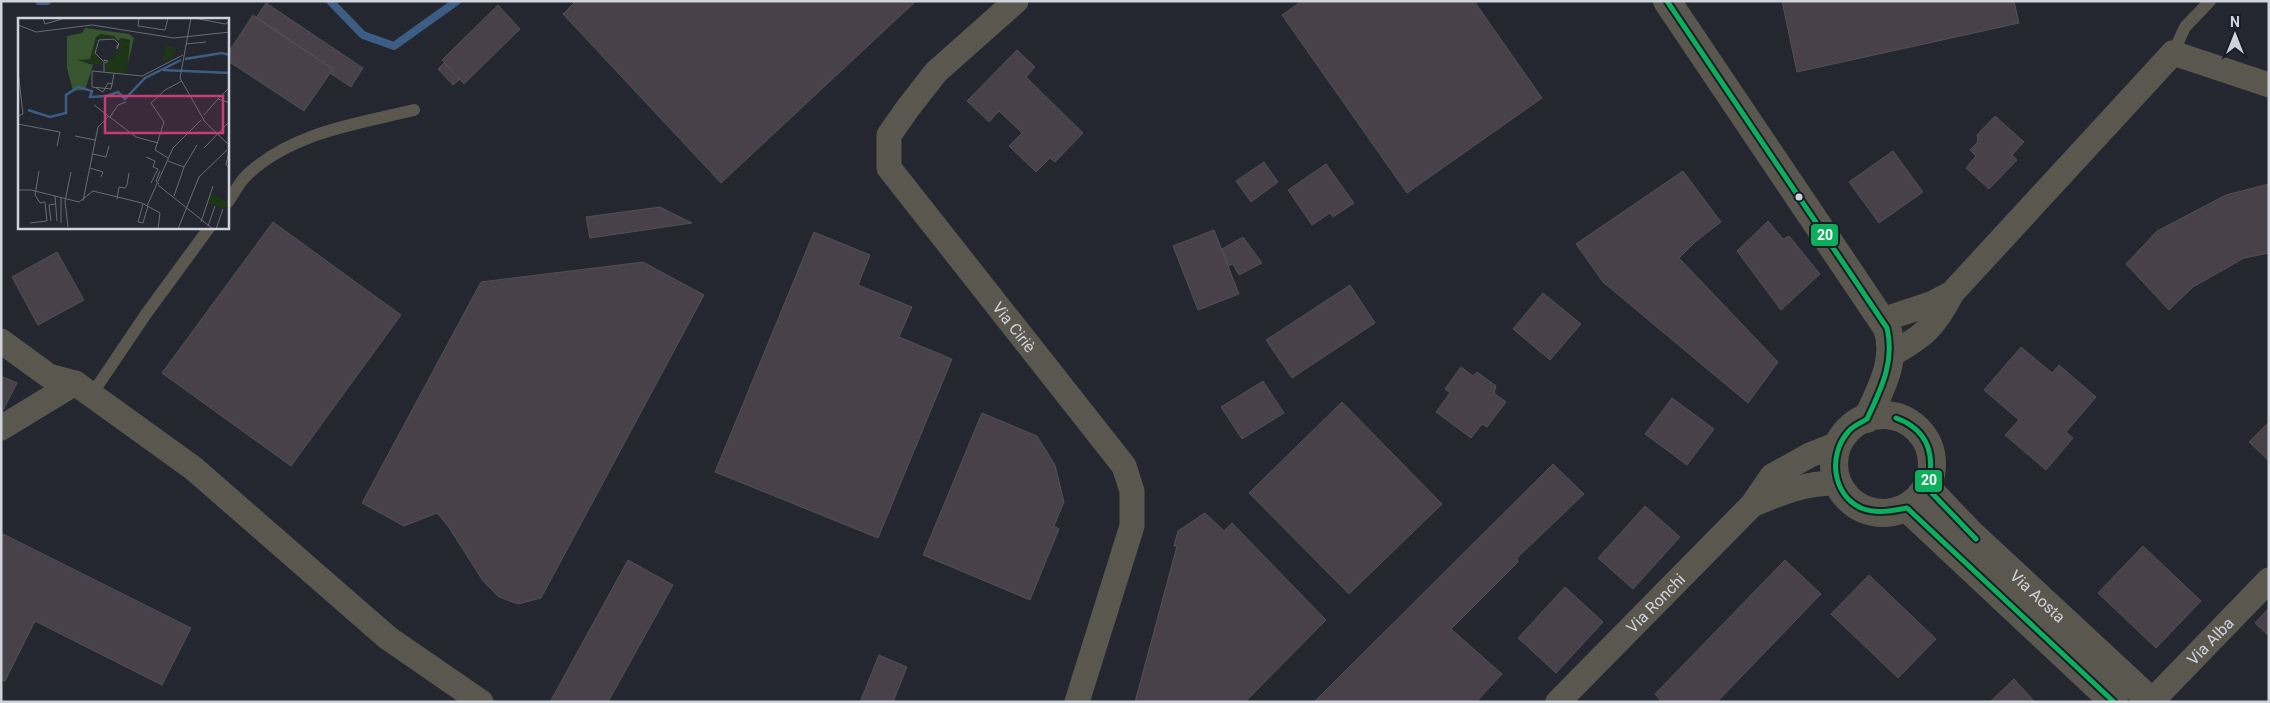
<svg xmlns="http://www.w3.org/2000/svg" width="2270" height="703" font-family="Roboto,sans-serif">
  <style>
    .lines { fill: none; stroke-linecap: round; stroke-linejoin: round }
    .stream { stroke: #3d5d85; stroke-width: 8 }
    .building { fill: #49414a; stroke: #515055 }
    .service { stroke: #5a584e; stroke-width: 12 }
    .minor { stroke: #5a584e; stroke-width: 25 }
    .tertiary { stroke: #5a584e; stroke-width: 28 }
    .bus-1-casing { stroke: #171d29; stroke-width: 9 }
    .bus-1 { stroke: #0daf5c; stroke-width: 5 }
    .bus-dot { fill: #cfd3dc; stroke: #171d29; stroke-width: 2 }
    .labels { text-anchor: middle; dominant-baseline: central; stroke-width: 4; stroke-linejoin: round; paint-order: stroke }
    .street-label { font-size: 16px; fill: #cfd3dc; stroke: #171d29 }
    .inset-river { fill: none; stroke: #3d5d85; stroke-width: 2.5 }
    .inset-road { fill: none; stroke: #686c74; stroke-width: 1 }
    .view { fill: #c53d75; fill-opacity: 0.15; stroke: #c53d75; stroke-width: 2.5 }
    .inset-edge { fill: none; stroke: #cfd3dc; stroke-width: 2.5 }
    .line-badge { stroke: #171d29; stroke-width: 2 }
    .badge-label { font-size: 14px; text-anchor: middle; font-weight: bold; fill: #fff }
  </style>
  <rect width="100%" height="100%" fill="#24272f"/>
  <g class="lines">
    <path class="stream" d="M39,1H47
      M330,1L363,35L394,46L457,1"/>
  </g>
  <path class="building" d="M576,1H916L721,183L563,14Z
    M1302,1H1474L1542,98L1407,193L1282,15Z
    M1782,1H2014L2019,23L1797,72Z
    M266,3L363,68L351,87L330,73L333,69L256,18Z
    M498,5L520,29L464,84L442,60Z
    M253,15L333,69L304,111L228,61V53Z
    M1017,50L1035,67L1026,77L1083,133L1055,162L1050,158L1036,172L1009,146L1022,133L999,111L989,122L967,101Z
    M444,63L460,79L453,85L438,69Z
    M1995,116L2024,142L2012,155L2017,160L1989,189L1966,168L1976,156L1970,150L1978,142L1977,135Z
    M1893,151L1923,192L1879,223L1849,182Z
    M1264,162L1278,182L1251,202L1236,181Z
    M1326,164L1354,203L1333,217L1330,213L1312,225L1288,190Z
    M1683,171L1721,222L1695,242L1679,258L1778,362L1748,403L1603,282L1576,244Z
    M2269,184V253L2244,258L2193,287L2169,310L2126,264L2157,231L2226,195Z
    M660,207L692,223L590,238L586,217Z
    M1768,221L1783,239L1789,236L1820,274L1781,310L1737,251Z
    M273,222L401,315L291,466L162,373Z
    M1214,230L1239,294L1198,310L1173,246Z
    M814,232L870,255L858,285L912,307L899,337L952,359L878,538L715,472Z
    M1243,237L1262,263L1239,275L1233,264L1228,266L1222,249Z
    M57,252L84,300L38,325L12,277Z
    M643,262L704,295L541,598L518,604L499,597L483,581L448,526L437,513L404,526L362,503L481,282Z
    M1350,285L1375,323L1292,378L1266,340Z
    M1543,293L1581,324L1550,360L1513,329Z
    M2021,347L2052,373L2059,365L2096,397L2066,432L2073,438L2046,470L2005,435L2019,420L1984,390Z
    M1461,367L1473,376L1477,372L1496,386L1494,393L1506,402L1487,427L1482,424L1471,438L1436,412L1450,393L1445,389Z
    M1,376L17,383L1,414Z
    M1263,381L1284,413L1242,439L1221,407Z
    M1672,398L1714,429L1687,465L1645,434Z
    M1342,402L1442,504L1349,594L1249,493Z
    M982,413L1037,436L1055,465L1064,502L1054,526L1059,529L1030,600L923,555Z
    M2269,422V461L2249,442Z
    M1553,464L1584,494L1517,558L1518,562L1451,629L1502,674L1476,702H1314Z
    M1645,506L1680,537L1633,589L1598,558Z
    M1205,513L1224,531L1232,523L1326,620L1245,702H1135L1177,546H1174L1178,531Z
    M1,533L191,628L162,685L35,621L5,681L1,680Z
    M2143,546L2201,601L2156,648L2098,593Z
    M628,560L673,585L608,702H550Z
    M1785,560L1821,594L1717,702H1662L1655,694Z
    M1869,575L1936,639L1898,678L1831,614Z
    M1565,587L1603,622L1556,673L1518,638Z
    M2269,608V636L2255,623Z
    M879,655L907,667L893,702H860Z
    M2014,679L2035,702H1990Z"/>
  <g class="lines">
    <path class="service" d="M2173,53L2185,27L2210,1
      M228,202C234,193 240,181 248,174C293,132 357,124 414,110
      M92,394L146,314L209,228"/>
    <g class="minor">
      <path id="s1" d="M1016,1L936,72L908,108L889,135V168L1124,466L1132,491V526L1077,702"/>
      <path d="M1882,320L1933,303L1952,293"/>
      <path d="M1,341L49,376L75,383L193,468L388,638L481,702"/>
      <path d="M1890,355C1923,337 1935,327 1952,293L2173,53L2269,85"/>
      <path d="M1,428L75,383"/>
      <path d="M1752,505C1783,492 1804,483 1838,483"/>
      <path id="s2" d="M1558,702L1752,505L1772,476L1810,455L1838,444"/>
      <path id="s3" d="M2151,702L2269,580"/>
    </g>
    <g class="tertiary">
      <path d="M1667,1L1887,328C1898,360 1880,390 1867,419"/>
      <circle cx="1883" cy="464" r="49"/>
      <path id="s4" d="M1927,488L1970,533L2152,702"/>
      <path d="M1907,508L2114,702"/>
    </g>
    <g class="bus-1-casing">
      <path id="bus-1" d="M1667,1L1887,328C1895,362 1881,389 1867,419
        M1896,418C1929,430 1936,456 1927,488L1976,539
        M1867,419C1861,423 1852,426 1848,432C1828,455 1832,494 1861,508C1876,514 1892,511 1907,508L2114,702"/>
    </g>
    <use href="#bus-1" class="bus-1"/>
  </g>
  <circle class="bus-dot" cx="1799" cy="197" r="4.5"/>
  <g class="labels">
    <g class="street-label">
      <text stroke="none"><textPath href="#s1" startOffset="421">Via Ciriè</textPath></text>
      <text stroke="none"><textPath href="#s4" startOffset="155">Via Aosta</textPath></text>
      <text stroke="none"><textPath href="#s2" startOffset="139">Via Ronchi</textPath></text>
      <text stroke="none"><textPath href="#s3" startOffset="85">Via Alba</textPath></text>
    </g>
  </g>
  <g transform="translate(18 18)">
    <rect width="211" height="211" fill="#24272f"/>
    <path d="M83,16L96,18L98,21L88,18L77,26V36L86,47L60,43L74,37V27ZM103,20L107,24L113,22L108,56L87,53L90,41H95L99,32H103L100,23ZM148,27L158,30L154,39L144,44ZM193,176L211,184L207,191L190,185Z" fill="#1d3716"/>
    <path d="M67,10L111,16L116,20L110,46L112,22L103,20L100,23L96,18L83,16L78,19L72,41L60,42L75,47L67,72L55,73L49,50V18L64,15Z" fill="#37552e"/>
    <path class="inset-river" d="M167,41L204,35L212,37M145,52L212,55M10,92L32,99L48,95V77L60,69L74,73L72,79L89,78L100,74L107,81L127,60L163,42"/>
    <path class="inset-road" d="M20,0H44M25,0L27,6L44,1M121,0L120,8L147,12L150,0M173,0L162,60L187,104L212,128M176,0L207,6L211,4M0,7L18,14L74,7L156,20L212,14M168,26L188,24M85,43L77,35L81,22L96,21L101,26L99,31V28L101,26M0,53L5,96L0,98M74,53L124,58L165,37M74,53V69L93,71L96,56M86,54V42L90,43L87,45M78,70L85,74L90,65L95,66M200,81L212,69M76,87L118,119L140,125M186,97L200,81L212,85M92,99L100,87L108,84M0,106L42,114L39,128M57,118L77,122M186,130L212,103M211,134L208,146L212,152M75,136L88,139L91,128M128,139L137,143L135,149L140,151L133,165M150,140L137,132L146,104L133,85L147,72L164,63M150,143L166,149L156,178M166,149L179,127M72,150L85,154L83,159M141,166L138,163L142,153M140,167L195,211M0,172H13L61,184L75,173L124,185L142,195L140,211M37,178L39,203M99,181L101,169L107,170L109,167L111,155M65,183L80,109L91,98M125,186L120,204L125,205L130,188M129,188L155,130L183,102M33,203L31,187L37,186M183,204L195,168M12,205L29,203L27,184L22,185L17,177L21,153M43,205V180M190,208L197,188M50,209L47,183L53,154M160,211L181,159L209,132M198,211L205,191"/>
    <path class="view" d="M87,78H205V115H87Z"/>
    <rect width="211" height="211" class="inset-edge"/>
  </g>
  <g class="line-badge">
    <rect x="1810" y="223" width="29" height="24" rx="5" fill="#0daf5c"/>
    <rect x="1914" y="469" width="29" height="24" rx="5" fill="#0daf5c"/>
  </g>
  <g class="badge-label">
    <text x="1825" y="240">20</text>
    <text x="1929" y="485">20</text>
  </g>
  <rect width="2270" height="703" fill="none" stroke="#cfd3dc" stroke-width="5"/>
  <g transform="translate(2235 35)" stroke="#171d29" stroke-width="4" paint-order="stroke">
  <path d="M0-4L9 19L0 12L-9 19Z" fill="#cfd3dc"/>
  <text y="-8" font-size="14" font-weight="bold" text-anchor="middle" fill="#cfd3dc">N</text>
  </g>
</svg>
